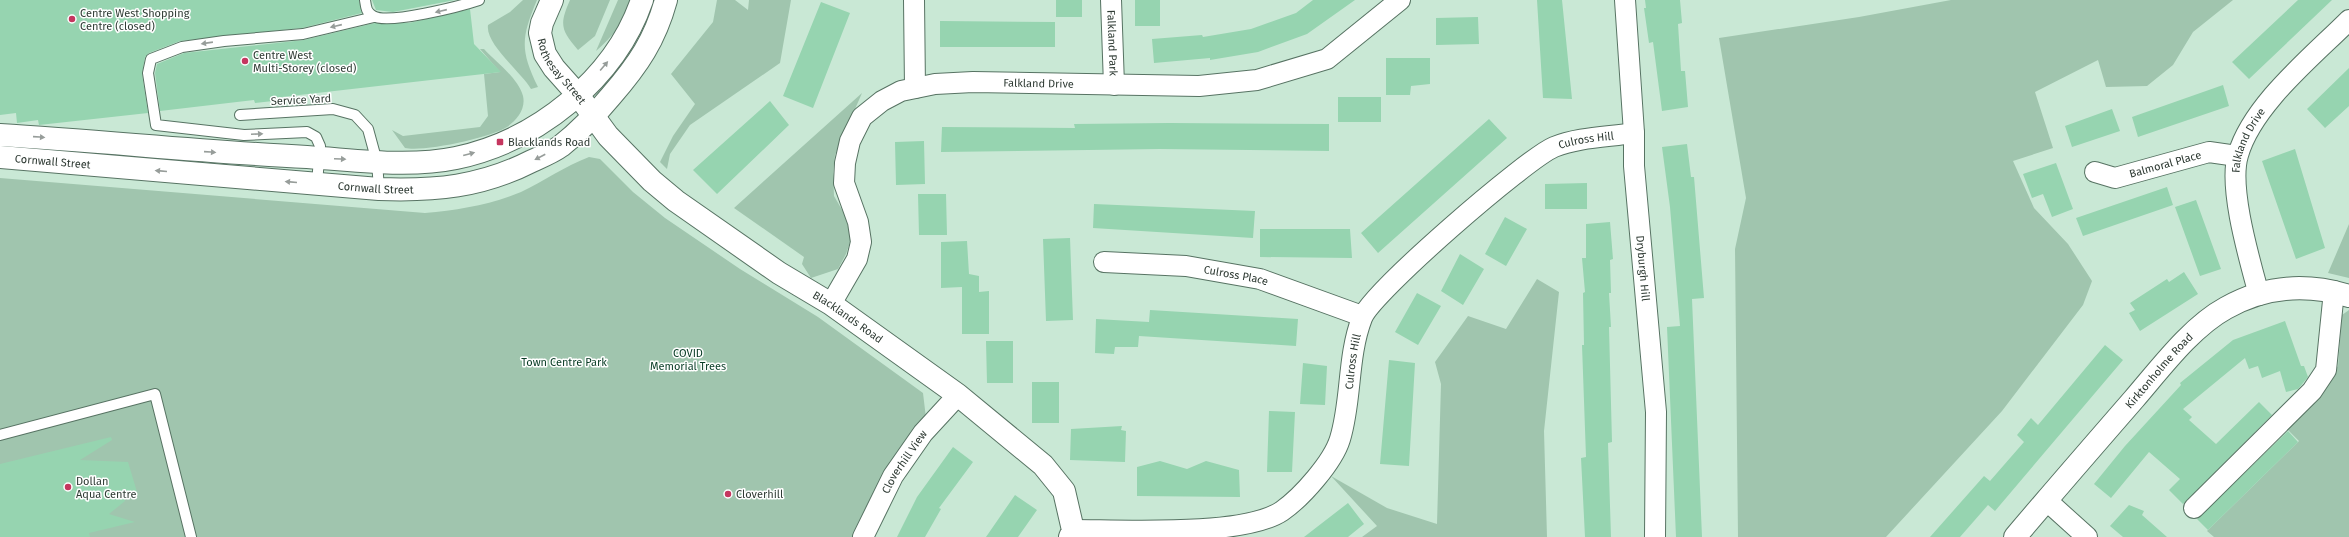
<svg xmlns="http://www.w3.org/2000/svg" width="2349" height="537" font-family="'Fira Sans',sans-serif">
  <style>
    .green { fill: #a0c5ae }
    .building { fill: #96d4b0 }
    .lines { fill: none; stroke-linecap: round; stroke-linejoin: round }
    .service-casing { stroke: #577363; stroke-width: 12 }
    .minor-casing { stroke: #577363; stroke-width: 22 }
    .tertiary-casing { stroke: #577363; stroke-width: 24 }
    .service { stroke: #fff; stroke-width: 10 }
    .minor { stroke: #fff; stroke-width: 20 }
    .tertiary { stroke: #fff; stroke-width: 22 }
    .oneway { fill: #979d9a }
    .poi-dot { fill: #c5365f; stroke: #fff; stroke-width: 1.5 }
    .labels { text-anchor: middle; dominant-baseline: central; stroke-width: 3; stroke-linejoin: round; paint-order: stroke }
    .poi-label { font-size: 11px; fill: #2f3b34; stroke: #fff; text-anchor: start }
    .street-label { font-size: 11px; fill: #2f3b34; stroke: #fff }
    .park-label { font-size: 11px; fill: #073b24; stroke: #fff }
  </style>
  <rect width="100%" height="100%" fill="#c9e8d5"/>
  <path class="green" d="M523,0H537C521,38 520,50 538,87L531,89C521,72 485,44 488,25L510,12Z
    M570,0H610L595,36L578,50C561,30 559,25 570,0Z
    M618,0H631C625,22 612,37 596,51Z
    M717,0H735L748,10L749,0H791L780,63L690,125L670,154L667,169L660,162L673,136L695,104L671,74L713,22Z
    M1951,0H2233L2193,32L2173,65L2147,86L2106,87L2098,60L2035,92L2053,148L2013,161L2034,208L2068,244L2092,281L2083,305L2002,411L1886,537H1738L1735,249L1746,198L1719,38L1859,17Z
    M480,49H484C496,62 518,78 523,96C526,109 517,120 507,127C490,138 424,152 405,148L392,130L403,136L480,127L488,116L484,74L500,72Z
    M862,93L835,155L833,172L834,196L845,215L851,239L846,254L838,269L811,278L802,264L804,257L734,208Z
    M589,157L600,159L633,192L665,218L740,269L818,317L923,393L926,418L856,537H0V178L425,213C458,210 490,205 521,192C544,181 565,166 589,157Z
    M2349,224V278L2328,273Z
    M1537,279L1559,292L1544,431L1547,537H1362L1377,526L1331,476L1387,508L1437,524L1441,384L1435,362L1468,316L1506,329Z
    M2349,310V537H2214L2207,531L2299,441L2284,426L2323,388L2338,366L2342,315Z"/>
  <path class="building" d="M0,0H359L362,13L302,28L180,41L149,53L145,57L142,74L148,113L39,125L38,120L17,123L16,113L0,115Z
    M372,0H455L393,12L376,10Z
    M1056,0H1082V17H1056Z
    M1135,0H1160V26H1135Z
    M1313,0H1355L1307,34L1258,52L1210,60V58L1154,63L1152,39L1202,35L1203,37L1251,29L1296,13Z
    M1537,0H1562L1572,99L1543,98Z
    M1645,0H1680L1682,23L1678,24L1681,71H1685L1688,107L1662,111L1653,42L1649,43L1644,8H1646Z
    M2298,0H2332L2249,79L2232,62Z
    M821,2L850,13L813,108L783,96Z
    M470,9L474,44L501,72L273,98V101L255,103L254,100L160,111L155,73L157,64L184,53L304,40L375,23H409Z
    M1478,17L1479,44L1436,45V18Z
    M940,21L1055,22V47H940Z
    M1386,58H1430V84L1411,86L1410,95H1386Z
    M2349,68V106L2325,128L2307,109Z
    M2223,85L2229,106L2138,137L2132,117Z
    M1338,97H1381V122H1338Z
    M770,101L789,125L717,194L693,170Z
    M2112,109L2120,131L2072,147L2065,126Z
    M1489,119L1507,138L1378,253L1361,233Z
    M1169,123L1329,124V151L1160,149L941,152L942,127L1075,128L1074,124Z
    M924,141L925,184L896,185L895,142Z
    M1687,144L1691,177H1694L1704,298L1692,299L1702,537H1676L1667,327L1680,326L1670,207L1662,147Z
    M2295,149L2325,248L2296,259L2262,161Z
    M2056,163L2073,209L2052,217L2043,194L2032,198L2023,174Z
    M1587,183V209H1545V184Z
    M2167,187L2173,205L2083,236L2076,218Z
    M918,194H946L947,235H919Z
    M2196,200L2221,269L2200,276L2175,207Z
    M1094,204L1255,211L1253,238L1093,228Z
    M1505,217L1527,229L1506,266L1485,254Z
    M1610,222L1613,259L1610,260L1611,293H1609L1611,327H1609L1612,442L1608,443L1611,537H1585L1581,458L1586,457L1582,345H1584L1583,293L1585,292L1582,258H1586V224Z
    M1260,229H1350L1352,258L1260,257Z
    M1070,238L1073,320L1046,321L1043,239Z
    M967,241L969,274L979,276V292L989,291V334H962V287L941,288V242Z
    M1460,254L1484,269L1463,305L1441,291Z
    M2184,272L2198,294L2140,331L2129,313L2135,310L2130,303L2167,279L2169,282Z
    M1417,293L1441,306L1418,345L1395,332Z
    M1150,310L1298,319L1296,346L1139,336L1138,347H1115L1114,354L1095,353L1096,319L1149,322Z
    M2285,321L2301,366H2304L2308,377L2298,389L2286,392L2280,371L2262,378L2258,366L2249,369L2245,358L2183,409L2192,417L2189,420L2216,444L2259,402L2272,415L2183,504L2169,490L2180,479L2149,452L2111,498L2094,484L2125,446L2181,385L2180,383L2233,340Z
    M986,341H1013V383H987Z
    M2105,345L2123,360L1995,511L1988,505L1960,537H1930L1984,476L1990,481L2024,442L2017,435L2031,418L2038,425Z
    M1389,360L1415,363L1409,466L1380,464Z
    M1303,363L1327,366L1325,405L1300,404Z
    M1032,382H1059V423H1032Z
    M1269,411L1295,412L1292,472H1267Z
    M1122,426L1121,430L1126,431L1125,462L1070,460L1071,429Z
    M2288,431L2298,442L2208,530L2197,519Z
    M111,437L112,440L80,460L128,462L137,492L124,499L125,501L109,514L135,522L89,533L90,537H0V464Z
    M953,447L973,462L939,508L941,509L925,537H897L917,497Z
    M1160,461L1187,469L1206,461L1239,470L1240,497L1137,496V467Z
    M1015,495L1037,510L1018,537H986Z
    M1348,503L1364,524L1348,537H1304Z
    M2129,505L2144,511L2142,515L2167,537H2123L2110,526Z"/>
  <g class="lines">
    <g class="service-casing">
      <path id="service" d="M365,0C366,7 366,12 373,16C388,25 461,6 479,0
        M240,115L333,109L355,115L368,129L377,162L379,189
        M317,184L320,146L316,137L307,132L244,135L156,125L148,73L151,59L182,47L224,41L303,34L374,17
        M0,435L155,394L191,537"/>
    </g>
    <g class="minor-casing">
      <g id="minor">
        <path d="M914,0L915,88"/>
        <path id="s1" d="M1111,0L1114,85"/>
        <path id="s2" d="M1625,0L1634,133V166L1656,412L1655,537"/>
        <path id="s3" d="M2095,172L2115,178L2209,152L2237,156"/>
        <path id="s4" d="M1104,262L1186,266L1260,279L1362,316"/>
        <path id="s5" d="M2259,295C2250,261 2228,188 2238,155C2252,105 2313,56 2349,20"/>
        <path id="s6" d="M831,304L857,259L861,242L858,222L844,183L845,163L850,141L862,117L882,101L901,91L935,84L973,82L1199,86L1257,80L1327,59L1400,0"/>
        <path d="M2046,500L2087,537"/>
        <path d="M2194,508L2312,391L2326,370L2334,291"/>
        <path id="s7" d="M1073,530C1121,530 1244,537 1282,511C1302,497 1333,462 1340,439C1352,400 1347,357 1362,318C1372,292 1526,159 1554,147C1578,137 1609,137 1634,133"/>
        <path id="s8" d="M863,537L893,476L923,433L958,395"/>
      </g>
    </g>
    <g class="tertiary-casing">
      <g id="tertiary">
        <path id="s9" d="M552,0L542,23L540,33L545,54L554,68L578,95L608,136L652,181L676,201L779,273L831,304L958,395L1043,465L1064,491L1073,530L1070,537"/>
        <path d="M0,135C102,141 204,152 307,157C356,160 408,168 456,158C537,141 615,79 642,0"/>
        <path id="s10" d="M0,157L379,189C435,191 481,187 532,161C541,157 553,152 561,146C580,131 596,114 611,96C638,65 655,40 666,0"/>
        <path id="s11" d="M2015,537C2054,491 2094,445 2134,399C2160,369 2191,327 2226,308C2265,286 2307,283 2349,296"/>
      </g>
    </g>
    <use href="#service" class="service"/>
    <use href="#minor" class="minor"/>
    <use href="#tertiary" class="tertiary"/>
  </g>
  <defs><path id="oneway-solid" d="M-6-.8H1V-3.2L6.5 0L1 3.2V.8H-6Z"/></defs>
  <g class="oneway">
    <use href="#oneway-solid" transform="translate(441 11) rotate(167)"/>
    <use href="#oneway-solid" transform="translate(336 26) rotate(167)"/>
    <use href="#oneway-solid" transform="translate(207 43) rotate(172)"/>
    <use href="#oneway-solid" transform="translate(604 66) rotate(-50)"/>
    <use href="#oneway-solid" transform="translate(257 134) rotate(-3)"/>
    <use href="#oneway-solid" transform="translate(39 137) rotate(4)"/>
    <use href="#oneway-solid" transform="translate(210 152) rotate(4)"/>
    <use href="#oneway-solid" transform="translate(469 154) rotate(-15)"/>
    <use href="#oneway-solid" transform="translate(540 157) rotate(152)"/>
    <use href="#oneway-solid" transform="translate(340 159) rotate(3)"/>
    <use href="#oneway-solid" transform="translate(161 171) rotate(-175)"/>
    <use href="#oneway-solid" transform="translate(291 182) rotate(-175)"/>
  </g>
  <g class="poi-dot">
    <circle cx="72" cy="19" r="4"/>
    <circle cx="245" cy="61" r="4"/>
    <rect x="496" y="138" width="8" height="8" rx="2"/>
    <circle cx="68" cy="487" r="4"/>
    <circle cx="728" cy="494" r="4"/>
  </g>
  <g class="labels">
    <g class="poi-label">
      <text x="80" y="13">Centre West Shopping<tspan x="80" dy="13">Centre (closed)</tspan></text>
      <text x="253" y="55">Centre West<tspan x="253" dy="13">Multi-Storey (closed)</tspan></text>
      <text x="508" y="142">Blacklands Road</text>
      <text x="76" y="481">Dollan<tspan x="76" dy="13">Aqua Centre</tspan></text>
      <text x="736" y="494">Cloverhill</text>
    </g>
    <g class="street-label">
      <text stroke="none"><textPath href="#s1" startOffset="43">Falkland Park</textPath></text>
      <text stroke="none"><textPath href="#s9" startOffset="80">Rothesay Street</textPath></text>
      <text stroke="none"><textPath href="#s6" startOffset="386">Falkland Drive</textPath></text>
      <text transform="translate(301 100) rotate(-3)">Service Yard</text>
      <text stroke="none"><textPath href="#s7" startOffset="720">Culross Hill</textPath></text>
      <text stroke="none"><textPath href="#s5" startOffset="160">Falkland Drive</textPath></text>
      <text stroke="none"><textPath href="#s10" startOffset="53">Cornwall Street</textPath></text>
      <text stroke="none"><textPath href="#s3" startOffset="73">Balmoral Place</textPath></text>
      <text stroke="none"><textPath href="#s10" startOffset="377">Cornwall Street</textPath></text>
      <text stroke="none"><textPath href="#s2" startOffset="269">Dryburgh Hill</textPath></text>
      <text stroke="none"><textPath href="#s4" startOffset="133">Culross Place</textPath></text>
      <text stroke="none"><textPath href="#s9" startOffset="462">Blacklands Road</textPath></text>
      <text stroke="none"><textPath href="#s7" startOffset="384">Culross Hill</textPath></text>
      <text stroke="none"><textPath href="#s11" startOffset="220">Kirktonholme Road</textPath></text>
      <text stroke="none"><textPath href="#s8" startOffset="86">Cloverhill View</textPath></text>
    </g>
    <g class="park-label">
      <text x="688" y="353">COVID<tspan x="688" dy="13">Memorial Trees</tspan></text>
      <text x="564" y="362">Town Centre Park</text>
    </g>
  </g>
</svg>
